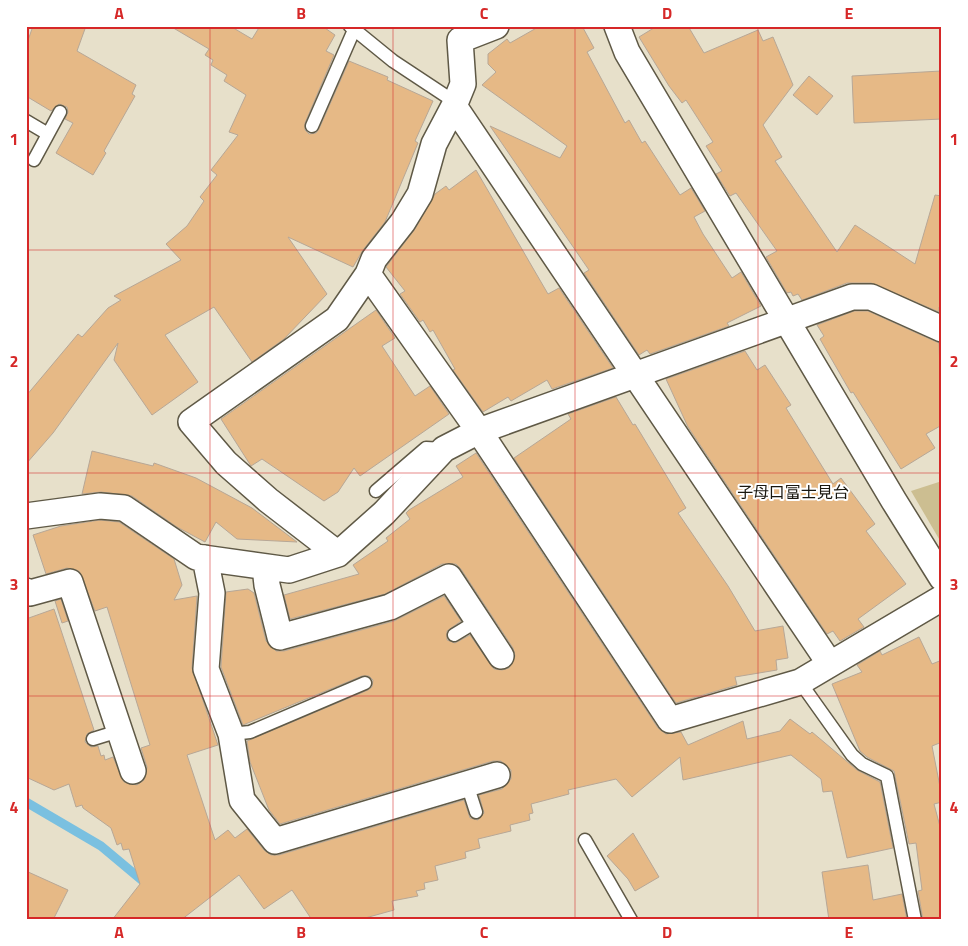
<svg xmlns="http://www.w3.org/2000/svg" width="968" height="946" font-family="'Titillium Web','Noto Sans JP',sans-serif">
  <style>
    .green { fill: #ccbe91 }
    .lines { fill: none; stroke-linecap: round; stroke-linejoin: round }
    .stream { stroke: #7ac0e0; stroke-width: 9 }
    .building { fill: #e6b986; stroke: #b7a796 }
    .service-casing { stroke: #5f5946; stroke-width: 15 }
    .minor-casing { stroke: #5f5946; stroke-width: 28 }
    .service { stroke: #fff; stroke-width: 12 }
    .minor { stroke: #fff; stroke-width: 25 }
    .grid { fill: none; stroke: #d62828; stroke-width: 1; stroke-opacity: 0.55 }
    .labels { text-anchor: middle; dominant-baseline: central; stroke-width: 4; stroke-linejoin: round; paint-order: stroke }
    .neighbourhood-label { font-size: 16px; fill: #1a170f; stroke: #fff }
    .neatline { fill: none; stroke: #d62828; stroke-width: 2 }
    .grid-label { font-size: 16px; text-anchor: middle; font-weight: bold; fill: #d62828 }
  </style>
  <rect width="100%" height="100%" fill="#e7e0ca"/>
  <path class="green" d="M942,481V544L911,491Z"/>
  <g class="lines">
    <path class="stream" d="M26,802L101,846L144,882"/>
  </g>
  <path class="building" d="M33,26H86L77,51L136,85L132,94L135,96L104,151L106,153L93,175L56,153L73,123L65,119L68,112L67,107L59,104L51,111L26,96V46Z
    M170,26H230L252,39L260,26H322L335,35L326,51L334,55L305,123V130L309,134L316,133L319,129L349,61L388,77L387,80L433,101L415,141L418,143L385,222L363,250L353,267L288,237L327,294L284,339L252,362L214,307L165,335L198,382L152,415L114,360L118,343L53,433L26,464V396L78,334L82,337L108,308L121,300L114,296L181,260L166,244L187,226L204,201L200,197L217,175L211,170L238,135L229,132L246,95L224,81L227,75L211,65L213,60L205,55L209,49Z
    M540,26H582L594,48L587,52L625,123L629,120L642,143L645,141L680,195L691,188L705,211L694,217L703,234L732,278L741,272L761,306L727,323L729,326L650,354L647,350L639,355L584,273L589,270L490,126L560,158L567,146L482,85L496,72L488,64V54L507,39L510,43Z
    M657,26H688L704,53L758,30L763,41L773,37L793,85L763,125L782,157L775,161L837,252L855,225L915,264L935,195L942,196V308L939,307V312L871,283H847L802,300L798,294L793,296L791,292L787,293L766,257L777,251L736,193L730,196L716,174L722,171L706,146L713,142L686,100L682,103L669,86L639,37Z
    M941,71L942,119L854,123L852,76Z
    M809,76L833,96L817,115L793,95Z
    M476,170L548,294L559,288L613,368L552,389L547,380L511,401L508,397L483,412L453,370L455,369L433,330L430,332L423,320L420,322L400,294L405,291L386,267L415,229L435,194L446,186L449,190Z
    M376,310L395,338L382,346L415,396L430,386L449,414L360,476L354,468L338,492L324,501L262,459L251,466L221,419Z
    M854,311H868L939,343L942,425L926,434L935,448L901,469L853,392L851,393L820,339L824,336L817,325Z
    M745,351L757,370L765,365L791,405L786,408L833,484L841,478L875,524L866,531L906,584L858,619L864,627L840,641L833,631L827,634L688,427L666,379Z
    M616,397L633,425L635,424L686,508L678,513L728,586L755,631L783,626L788,658L776,660L777,670L735,677L737,685L676,703L514,458L571,419L568,414Z
    M92,451L153,466L154,463L196,478L252,508L297,542L237,539L216,522L205,542L177,527L132,496L101,492L82,494Z
    M476,453L658,728L666,734L681,732L688,745L743,721L747,739L780,731L790,719L810,734L812,732L857,770L880,782L893,848L847,858L832,791L823,792L821,779L791,755L683,780L680,757L632,797L616,779L568,790L569,794L531,804L533,813L529,814L530,820L510,825L511,831L478,839L480,848L465,852L466,858L435,866L438,880L424,883L425,889L416,891L418,896L392,901L394,910L358,920H312L292,890L264,909L239,875L181,920H112L140,884L129,849L123,850L121,843L117,845L111,828L83,808L82,805L76,807L69,784L54,790L26,777V619L54,609L94,730L87,734L85,742L91,747L98,746L101,756L104,755L105,760L113,757L124,782L137,785L144,780L147,767L141,748L150,745L107,607L95,611L79,571L67,568L46,574L33,535L61,526L100,520L119,522L174,559L182,585L174,600L197,596L192,668L218,745L187,755L215,840L228,830L235,838L247,829L264,850L271,855H279L464,800L470,818L478,820L484,813L479,795L502,789L511,779V770L501,761H493L280,824L269,810L250,762L247,741L368,690L372,687L373,680L369,676H362L243,725L221,667L226,592L248,589L254,593L266,641L276,651H284L394,621L444,596L461,621L447,631V640L455,643L470,635L494,669L502,670L509,668L515,656L513,648L461,569L456,564H442L385,594L290,619L284,595L359,574L353,565L388,541L386,538L410,519L406,513L409,510L463,477L456,466Z
    M61,599L68,621L62,623L55,601Z
    M919,637L932,664L942,660V742L932,746L942,797V802L934,804L942,834V920H923L918,891L922,890L916,843L909,844L894,771L867,757L860,751L832,684L862,672L857,665L880,651L882,655Z
    M633,833L659,877L635,891L628,879L607,856Z
    M868,865L873,900L902,894L907,920H829L822,872Z
    M26,871L68,890L53,920H26Z"/>
  <g class="lines">
    <g class="service-casing">
      <path id="service" d="M350,26L393,61L455,102
        M26,121L48,134
        M312,126L354,30
        M34,160L60,112
        M376,491L426,448L444,449
        M454,635L477,621
        M800,682L852,755L862,764L887,776L915,920
        M231,734L250,732L365,683
        M93,739L119,731
        M467,784L476,812
        M585,840L631,920"/>
    </g>
    <g class="minor-casing">
      <path id="minor" d="M617,26L627,52L894,501L942,578
        M454,106L830,664
        M368,274L479,431L670,720L800,682L942,598
        M26,516L100,506L124,508L196,557L289,570L338,554L384,513L444,449L479,431L852,297H871L942,329
        M338,554L268,500L226,463L191,422L337,319L368,274L374,259L403,222L420,194L434,144L454,106L463,84L460,40L496,26
        M205,558L212,593L206,669L231,734L242,800L275,841L497,775
        M265,567L267,585L280,637L390,607L449,577L501,656
        M26,591L30,593L70,582L133,771"/>
    </g>
    <use href="#service" class="service"/>
    <use href="#minor" class="minor"/>
  </g>
  <path class="grid" d="M210,26V920M393,26V920M575,26V920M758,26V920M26,250H942M26,473H942M26,696H942"/>
  <g class="labels">
    <g class="neighbourhood-label">
      <text x="793" y="492">子母口富士見台</text>
    </g>
  </g>
  <rect width="968" height="946" fill="none" stroke="#ffffff" stroke-width="55"/>
  <rect x="28" y="28" width="912" height="890" class="neatline"/>
  <g class="grid-label">
    <text x="119" y="19">A</text>
    <text x="301" y="19">B</text>
    <text x="484" y="19">C</text>
    <text x="667" y="19">D</text>
    <text x="849" y="19">E</text>
    <text x="14" y="145">1</text>
    <text x="954" y="145">1</text>
    <text x="14" y="367">2</text>
    <text x="954" y="367">2</text>
    <text x="14" y="590">3</text>
    <text x="954" y="590">3</text>
    <text x="14" y="813">4</text>
    <text x="954" y="813">4</text>
    <text x="119" y="938">A</text>
    <text x="301" y="938">B</text>
    <text x="484" y="938">C</text>
    <text x="667" y="938">D</text>
    <text x="849" y="938">E</text>
  </g>
</svg>
